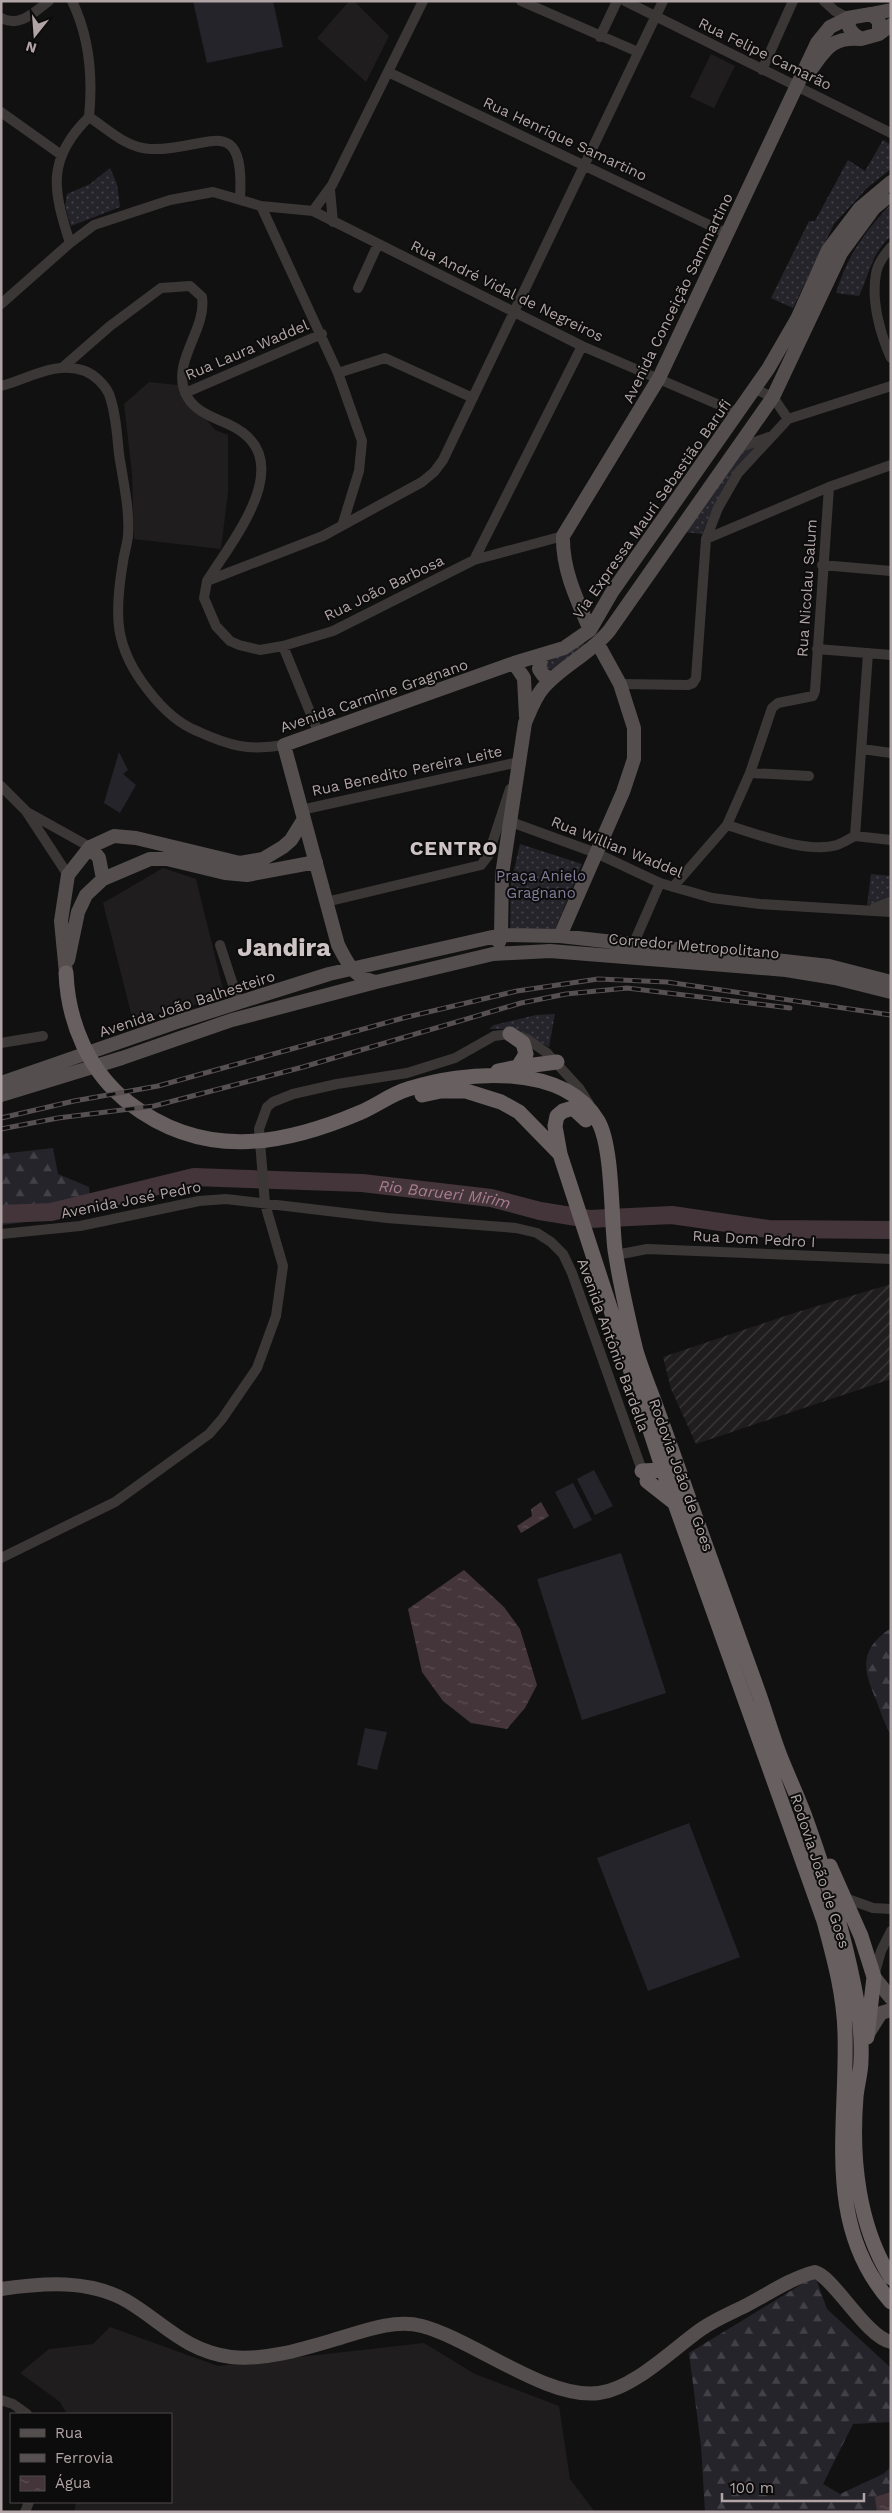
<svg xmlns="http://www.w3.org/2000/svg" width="892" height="2513" font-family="'Work Sans',sans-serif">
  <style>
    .built { fill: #1f1d1d }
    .industrial { fill: url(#industrial-furrows) }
    .grass { fill: url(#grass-dots) }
    .forest { fill: url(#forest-firs) }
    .garden { fill: #26242b }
    .water { fill: url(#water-ripples) }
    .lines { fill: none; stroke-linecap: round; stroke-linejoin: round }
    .river { stroke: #44353b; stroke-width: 18 }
    .minor { stroke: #3b3737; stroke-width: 10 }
    .major { stroke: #554e4f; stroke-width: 14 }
    .highway { stroke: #675f60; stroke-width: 15 }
    .rail-casing { stroke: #575052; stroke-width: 5 }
    .rail { stroke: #0d0c0c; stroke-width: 3; stroke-dasharray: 9; stroke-linecap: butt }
    .labels { text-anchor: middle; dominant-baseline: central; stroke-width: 4; stroke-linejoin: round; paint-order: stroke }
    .street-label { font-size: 15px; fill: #b1a4a6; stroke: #0d0c0c }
    .park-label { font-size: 15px; fill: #827c9a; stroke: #0d0c0c }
    .water-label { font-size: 16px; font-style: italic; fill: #a97e8f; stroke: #0d0c0c }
    .district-label { font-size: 20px; font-weight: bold; letter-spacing: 1px; fill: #cec4c5; stroke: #0d0c0c }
    .town-label { font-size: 25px; font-weight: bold; fill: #cec4c5; stroke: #0d0c0c }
  </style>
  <defs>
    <pattern id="industrial-furrows" width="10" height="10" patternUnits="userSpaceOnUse" patternTransform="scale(1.25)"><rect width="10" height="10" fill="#1f1d1d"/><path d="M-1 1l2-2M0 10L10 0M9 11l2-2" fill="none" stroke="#3d3b3b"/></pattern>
    <pattern id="grass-dots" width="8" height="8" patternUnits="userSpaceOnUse" patternTransform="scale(1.25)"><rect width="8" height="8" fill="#26242b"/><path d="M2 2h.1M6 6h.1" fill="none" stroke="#434147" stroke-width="1.8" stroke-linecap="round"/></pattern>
    <pattern id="forest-firs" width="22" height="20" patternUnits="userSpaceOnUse" patternTransform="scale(1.25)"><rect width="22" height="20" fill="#26242b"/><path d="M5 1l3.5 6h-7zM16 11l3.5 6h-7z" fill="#434147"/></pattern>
    <pattern id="water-ripples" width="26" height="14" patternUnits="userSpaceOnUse" patternTransform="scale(1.25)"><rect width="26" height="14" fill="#44353b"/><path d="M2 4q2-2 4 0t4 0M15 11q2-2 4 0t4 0" fill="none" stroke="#5d4f54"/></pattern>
  </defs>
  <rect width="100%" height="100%" fill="#121111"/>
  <path class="built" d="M349,1H354L389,36L366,82L317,38Z
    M711,54L735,66L714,108L690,97Z
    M149,382L178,385L215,430L228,435V492L221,549L134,539L132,474L124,404Z
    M163,868L196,879L225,997L133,1021L103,903Z
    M110,2327L218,2366L424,2343L475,2374L559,2406L570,2479L595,2512H74L76,2502H171V2414H67L60,2402L20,2373L49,2349L93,2344Z"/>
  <path class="industrial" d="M891,1284V1379L696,1444L671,1389L663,1357L794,1313Z"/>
  <path class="grass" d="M883,140L891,145V169L868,187L834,224L793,308L771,298L809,221H815L848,160L865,171Z
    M110,168L117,184L120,207L71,226L65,206L67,194L90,184Z
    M891,204V236C871,254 870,273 859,296L836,293C847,256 865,231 891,204Z
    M761,441C738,471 715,499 702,534L684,532L741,449Z
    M580,643L586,644L553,669L548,670L543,667L544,660Z
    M520,844L582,864L554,932L510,929L511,883Z
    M871,874L891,876V895L867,906Z
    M555,1014L549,1047L514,1029H489L494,1025L536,1015Z"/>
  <path class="forest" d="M53,1148L58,1174L89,1187L92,1214L1,1225V1154Z
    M891,1628V1735C885,1725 881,1713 877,1702C863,1670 858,1650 891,1628Z
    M815,2276L827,2309L891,2368V2422L853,2424L823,2484L840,2494L883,2474L891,2467V2512H705L701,2446L689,2353Z"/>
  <path class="garden" d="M193,1H273L283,47L207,63Z
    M119,752L128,770L123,774L136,785L120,813L104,803Z
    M594,1470L613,1506L595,1515L577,1479Z
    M573,1483L592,1520L574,1529L555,1492Z
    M621,1553L666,1693L582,1720L537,1579Z
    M365,1728L387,1732L377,1770L357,1765Z
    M689,1823L740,1957L648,1991L597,1858Z"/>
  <path class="water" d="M541,1502L549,1516L521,1533L517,1526L532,1516L531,1509Z
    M464,1570L504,1607L520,1629L537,1685L525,1708L507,1729L471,1723L443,1701L422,1672L408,1609Z
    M891,2492V2512H877L875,2497Z"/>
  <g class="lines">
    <path class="river" id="s1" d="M1,1214L51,1212L194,1177L362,1183L491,1198L540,1211L589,1219L672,1215L768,1229L891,1230"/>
    <path class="minor" d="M72,1C90,38 93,77 89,117
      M521,1L638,52
      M625,1L891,133
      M824,1L835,11L848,18
      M1,18C20,28 34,12 49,1
      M600,37L617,1
      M762,70L793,1
      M388,72L728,234
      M1,112L60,154
      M89,117C108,129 126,148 150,149C205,152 245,108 240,198
      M330,190L333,222
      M261,206L338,373L362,441L359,471L343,523
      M313,211L332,185L423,1
      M70,243C53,190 46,159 89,117
      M891,247C884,255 877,264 876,274C871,300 880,334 891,358
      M358,288L378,244
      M1,304L70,243L94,225L170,200L213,192L261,206L313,211L582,346L738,413
      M62,368L110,326L161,288L190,286L202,297C207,329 172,361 185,392C192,411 213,417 230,425C301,459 233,539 207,581L204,598L216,626L230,641L239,645L260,650L283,646L333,631L474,560L563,536
      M338,373L385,358L473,398
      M1,386C28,379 56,360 85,371C95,375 105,385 109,394C116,413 117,435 119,454C123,481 130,509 128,536C127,545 124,554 123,562C114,615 114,647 148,690C161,707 177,723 197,731C230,746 248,751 284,745
      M755,389L773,397L788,419
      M185,393L322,334
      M735,449L769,437
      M706,539L829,487L891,465
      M474,560L582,346
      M822,565L891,571
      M207,581L323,536L422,482L434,472L443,460L663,1
      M283,646L319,734
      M817,649L891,655
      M868,653L855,836L891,840
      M620,684L688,685L693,683L696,678L706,539L718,508L738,473L788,419L891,386
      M862,749L891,753
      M750,773L809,776
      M1,786L26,811L68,875
      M301,810L519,762
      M29,813L90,847
      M511,822L596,853L660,883L712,898L760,904L891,912
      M727,825C757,834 807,854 837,845C843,843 849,839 855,836
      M673,887L727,825L750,773L772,708L778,703L813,696L815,691L829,487
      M326,902L481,865L488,856L510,789
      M874,908L891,901
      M636,938L660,883
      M220,945L239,1003
      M1,1043L43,1036
      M1,1234L80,1226L199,1201L226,1199L387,1218L516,1228L537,1233L551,1242L563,1254L572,1273L644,1476
      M616,1255L647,1249L891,1259
      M1,1558L115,1502L209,1434L222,1419L257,1368L276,1316L283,1266L265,1204L259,1129L267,1107L273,1102L293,1094L337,1084L407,1073L455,1058L494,1036L510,1034L527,1039L547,1053L579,1088L589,1104
      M845,1898L873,1908L891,1909
      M874,1976L881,1951L891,1931
      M1,2400L13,2404L27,2414
      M25,2512L29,2502"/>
    <path class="major" d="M871,14L891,10
      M879,34V21L871,14L848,18C848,29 851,33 861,39L879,34L891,25
      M809,72C825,51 831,36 861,39
      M590,630C577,600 562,569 563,536L659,378L817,43L830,27L848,18
      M542,656L539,669L543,675L552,679
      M514,663L524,678L526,717
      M90,847L99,858L103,879
      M560,936L623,792L634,759V728L620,684L598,644
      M499,942L501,935L502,875L525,723C530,711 535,697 543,688C562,666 590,654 609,631L773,397L841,253L874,208L885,199
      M68,960L78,912L86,895L103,879L150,859H167L225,873L247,875L316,862
      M66,973L61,921L68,875L90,847L114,836L136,838L240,863L263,859L283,847L291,840L304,819
      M376,982C353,977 348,964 338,945L284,745L514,663L564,648L590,630L612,592L768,369L797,319L828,250L860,208L891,182
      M1,1083L180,1021L329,974L501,935L560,936L829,966L891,982
      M1,1095L122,1058L232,1020L376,982L493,954L550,951L786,970L835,978L891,992
      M874,1977L891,1998
      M869,2032L881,2013L891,2010
      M1,2289C43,2283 89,2279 127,2301C164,2323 185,2351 231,2357C267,2361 306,2348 340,2338C366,2330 395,2319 422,2326C474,2340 547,2400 599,2393C633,2389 672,2350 700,2330C714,2320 731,2313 747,2305C768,2294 791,2278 815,2272C833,2276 866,2337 891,2342"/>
    <path class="highway" d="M66,973C68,1023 89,1072 129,1103C202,1159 279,1147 359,1113C376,1106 391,1094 408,1089C463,1071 564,1062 598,1121C613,1147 611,1218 615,1250C620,1283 628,1318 636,1351C642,1371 651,1392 658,1412C672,1450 685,1488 699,1527C719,1582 739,1638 759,1694C766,1714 772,1735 780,1756C789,1779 800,1801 808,1825C827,1878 843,1931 854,1986C859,2010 862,2036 861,2060C861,2073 857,2085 856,2097C851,2158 858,2226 891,2278
      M518,1067L557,1062
      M498,1071L518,1067L526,1054L523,1043L510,1034
      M422,1095L441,1091H466L501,1102L519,1112L560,1154L663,1470L824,1921C834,1958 844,1994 845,2033C848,2127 822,2224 891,2302
      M560,1154L555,1126L557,1116L563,1111L573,1108L586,1120
      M642,1471L663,1470
      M647,1481L675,1503
      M830,1866L861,1936L874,1977L867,2037"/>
    <g class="rail-casing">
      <path id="rail" d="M1,1118L74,1101L158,1086L403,1018L517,991L598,979L667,982L891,1015
        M1,1129L58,1118L154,1106L303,1067L521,1003L566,994L627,988L790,1008"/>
    </g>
    <use href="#rail" class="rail"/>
  </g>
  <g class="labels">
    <g class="street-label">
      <text transform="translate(765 54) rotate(26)">Rua Felipe Camarão</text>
      <text transform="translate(565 139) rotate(25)">Rua Henrique Samartino</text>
      <text transform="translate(507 291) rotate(26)">Rua André Vidal de Negreiros</text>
      <text transform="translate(678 298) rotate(-64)">Avenida Conceição Sammartino</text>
      <text transform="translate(247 350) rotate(-23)">Rua Laura Waddel</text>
      <text transform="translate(652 509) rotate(-55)">Via Expressa Mauri Sebastião Barufi</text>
      <text transform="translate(384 588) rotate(-26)">Rua João Barbosa</text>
      <text transform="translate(807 588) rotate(-86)">Rua Nicolau Salum</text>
      <text transform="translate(374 696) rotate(-19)">Avenida Carmine Gragnano</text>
      <text transform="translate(407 771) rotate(-12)">Rua Benedito Pereira Leite</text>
      <text transform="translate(617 847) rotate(22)">Rua Willian Waddel</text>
      <text transform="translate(694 946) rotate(5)">Corredor Metropolitano</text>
      <text transform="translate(187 1004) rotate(-18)">Avenida João Balhesteiro</text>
      <text transform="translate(131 1200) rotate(-11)">Avenida José Pedro</text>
      <text transform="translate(754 1239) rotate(3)">Rua Dom Pedro I</text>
      <text transform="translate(613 1345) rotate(70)">Avenida Antônio Bardella</text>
      <text transform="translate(681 1475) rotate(70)">Rodovia João de Goes</text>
      <text transform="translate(820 1871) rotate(72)">Rodovia João de Goes</text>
    </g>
    <g class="park-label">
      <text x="541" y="876">Praça Anielo<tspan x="541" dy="17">Gragnano</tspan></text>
    </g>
    <g class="water-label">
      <text stroke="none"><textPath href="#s1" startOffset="449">Rio Barueri Mirim</textPath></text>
    </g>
    <g class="district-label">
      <text x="454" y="848">CENTRO</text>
    </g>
    <g class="town-label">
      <text x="284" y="947">Jandira</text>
    </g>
  </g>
  <rect width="892" height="2513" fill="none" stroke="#b1a4a6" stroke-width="5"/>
  <rect x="10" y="2413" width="162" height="90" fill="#0d0c0c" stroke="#4f494a"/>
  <rect x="20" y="2429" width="25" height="8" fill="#554e4f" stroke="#4f494a"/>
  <text x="55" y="2438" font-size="15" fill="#b1a4a6">Rua</text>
  <rect x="20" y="2454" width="25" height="8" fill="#575052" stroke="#4f494a"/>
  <text x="55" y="2463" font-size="15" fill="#b1a4a6">Ferrovia</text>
  <rect x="20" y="2476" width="25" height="15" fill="url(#water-ripples)" stroke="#4f494a"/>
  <text x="55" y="2488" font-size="15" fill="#b1a4a6">Água</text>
  <g transform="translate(35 35) rotate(197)" stroke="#0d0c0c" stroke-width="4" paint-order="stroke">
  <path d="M0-4L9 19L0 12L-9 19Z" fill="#b1a4a6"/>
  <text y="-8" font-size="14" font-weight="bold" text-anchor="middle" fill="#b1a4a6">N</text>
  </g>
  <path d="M722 2493v8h142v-8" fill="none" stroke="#b1a4a6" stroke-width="2.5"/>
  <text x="730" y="2493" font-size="15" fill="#b1a4a6" stroke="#0d0c0c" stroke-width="4" paint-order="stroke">100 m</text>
</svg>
